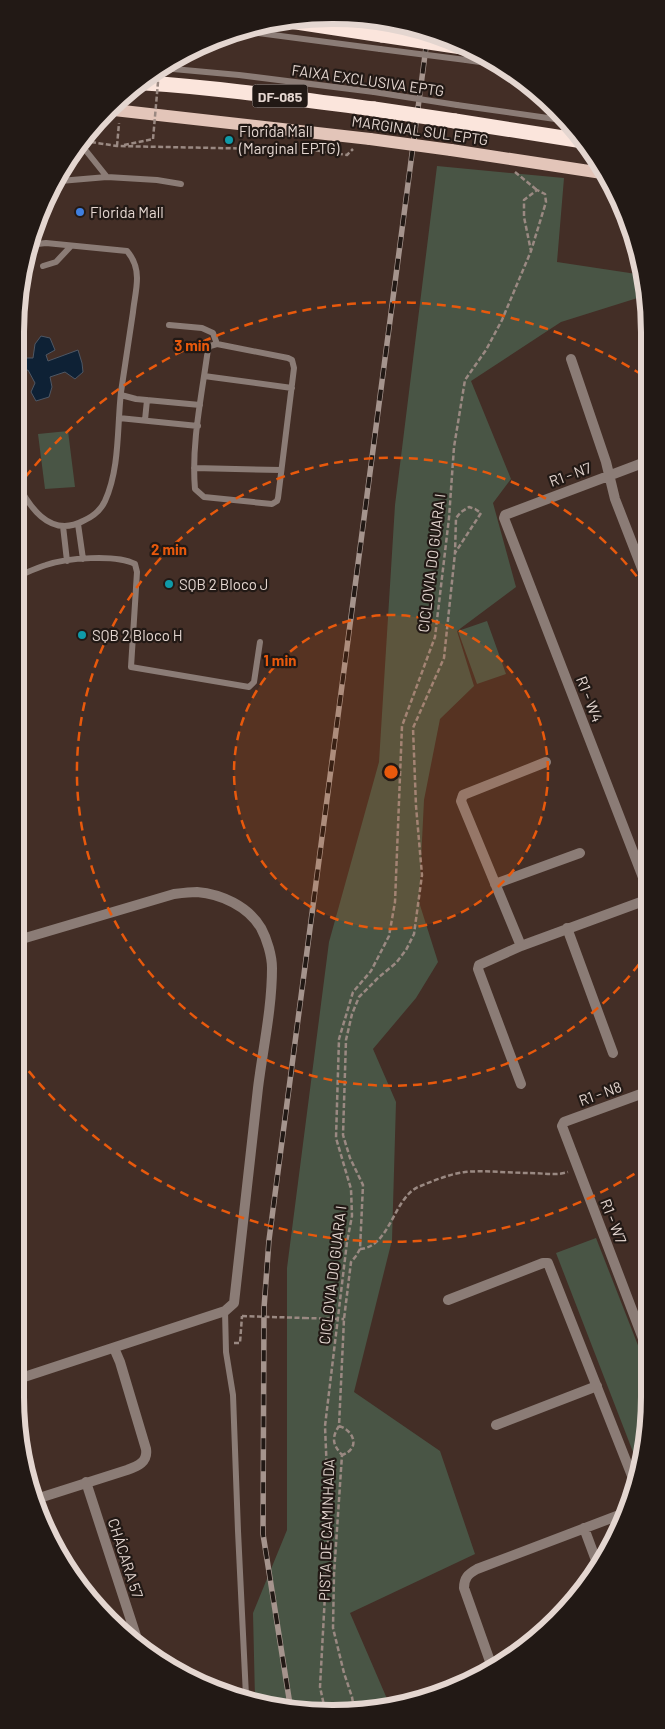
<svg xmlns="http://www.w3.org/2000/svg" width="665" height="1729" font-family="Barlow,sans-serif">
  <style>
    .green { fill: #495545 }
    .water { fill: #0e2135; stroke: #4e5764 }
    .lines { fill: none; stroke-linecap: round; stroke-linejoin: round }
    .path { stroke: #9a8982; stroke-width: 2.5; stroke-dasharray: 5 2.5; stroke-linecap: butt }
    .lane { stroke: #8b7c76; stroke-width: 6 }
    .street { stroke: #8b7c76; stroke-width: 10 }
    .primary { stroke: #e3c5b9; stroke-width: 12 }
    .highway { stroke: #fbe5dc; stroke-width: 15 }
    .rail-casing { stroke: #a5948d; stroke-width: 5.5 }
    .rail { stroke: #221915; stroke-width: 4; stroke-dasharray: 11; stroke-linecap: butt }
    .path-bridge { stroke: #9a8982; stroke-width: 2.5; stroke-dasharray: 5 2.5; stroke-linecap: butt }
    .lane-bridge { stroke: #8b7c76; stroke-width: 6 }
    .primary-bridge { stroke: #e3c5b9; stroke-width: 12 }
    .highway-bridge { stroke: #fbe5dc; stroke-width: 15 }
    .ring { fill: none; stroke: #e8590c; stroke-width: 2.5; stroke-dasharray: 9 6 }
    .culture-dot { fill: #0f9aa8; stroke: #221915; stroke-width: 2 }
    .shop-dot { fill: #3f7fe0; stroke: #221915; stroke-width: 2 }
    .labels { text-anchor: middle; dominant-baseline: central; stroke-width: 4.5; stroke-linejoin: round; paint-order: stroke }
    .shield { fill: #221915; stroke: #aa9d98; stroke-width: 1 }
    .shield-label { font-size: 14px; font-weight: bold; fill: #e4d6d0 }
    .street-label { font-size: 15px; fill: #e4d6d0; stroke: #221915 }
    .poi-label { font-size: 15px; fill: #e4d6d0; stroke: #221915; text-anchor: start }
    .rim { fill: none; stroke: #e4d6d0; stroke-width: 6 }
    .centre { fill: #e8590c; stroke: #221915; stroke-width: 2.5 }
    .ring-label { font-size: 15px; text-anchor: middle; font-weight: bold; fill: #e8590c; stroke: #221915; stroke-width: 4.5; stroke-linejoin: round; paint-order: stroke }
  </style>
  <rect width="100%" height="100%" fill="#432e26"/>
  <path class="green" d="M437,166L564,178L557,262L643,275L647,295L561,322L471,381L511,479L493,503L516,587L457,631L474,686L440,719L424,800L419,902L438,962L416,998L373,1049L396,1102L392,1240L354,1392L440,1451L475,1554L350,1613L391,1708L291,1711L255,1699L253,1613L287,1530V1268L329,942L379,762L395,505Z
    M68,431L75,487L45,489L38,434Z
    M487,621L506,674L477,684L458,631Z
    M596,1238L650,1376V1397L640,1470L556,1253Z"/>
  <path class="water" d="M41,336L50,338L55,350L46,355L48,361L78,350L82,363L83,372L75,379L65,372L50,377L52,387L49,397L36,401L31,392L35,383L28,370L15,374V355L23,358H33L35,344Z"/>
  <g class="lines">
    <path class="path" d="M182,55L192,56L193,51
      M91,142L117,146L313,150L347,155L353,149
      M124,145L153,139
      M117,146L119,123
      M515,172L537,190
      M360,1249C390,1247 393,1199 418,1187C433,1181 449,1174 465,1172C486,1170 509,1173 530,1173C543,1173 555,1176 568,1172
      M304,1318L344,1319
      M234,1343H240L242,1316
      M339,1426C355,1431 360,1449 342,1455
      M354,1709L352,1697L344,1673L333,1628L334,1574L342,1455C333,1445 331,1438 339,1426L344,1319L351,1262L356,1256L360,1249L363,1185L350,1158L343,1135L346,1040L352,1014L359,997L379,977L396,963L406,950L414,934L422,875L416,806L413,728L444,658L455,553L456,518L461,512L469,507L475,509L481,513L455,553
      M325,1710L320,1687L329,1521L325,1426L347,1242L352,1216L351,1189L336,1138L339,1039L353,992L371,971L389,936L395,902L402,726L435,637L449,518L454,447L465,380L486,350L502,320L531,251L546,202L545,194L537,190L524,200V217L531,251"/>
    <path class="lane" d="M250,32L380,49
      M466,60L501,65
      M162,68L239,75L374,92
      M457,105L569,121
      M79,142L107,177
      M60,181L107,177L157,180L181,184
      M24,266V267
      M43,266L56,262L71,246
      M169,325L202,328L213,333L217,344
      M217,344L288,358L292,360L294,368L278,498L277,501L272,504L204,497L195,489C191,444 202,394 208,349L210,346Z
      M204,376L292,388
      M121,395L136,399L200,405
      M119,418L198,426
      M145,420L147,400
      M194,468L281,470
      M15,479C28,505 49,539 83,521C92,517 101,510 105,501C120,468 117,427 121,392C125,365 129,339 133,312C134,301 137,290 137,278C137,267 134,259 127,251L46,243L29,245
      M78,524L83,559
      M63,526L67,561
      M16,577C26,573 36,568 46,565C66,558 116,554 135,564L137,572L131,667L249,687L254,682L260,642
      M225,1311L226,1352L233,1395L238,1531L246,1696"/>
    <path class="street" d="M571,359L606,462L615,499L648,584
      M648,461L505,515L504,518L649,893
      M495,884L580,853
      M567,928L613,1053
      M15,941L174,894C182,893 190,892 197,892C221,894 248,906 261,928C267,939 272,956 272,968C272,1008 263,1048 258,1088C250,1160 242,1231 234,1303L225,1311L15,1380
      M521,946L461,801L463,795L546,762
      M521,1084L478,969L479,965L521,946L649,899
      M649,1091L564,1122L562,1126L650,1357
      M448,1300L543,1263H548L636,1486
      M496,1425L597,1386
      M86,1482L138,1642
      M33,1500L127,1470C138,1466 148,1462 146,1449L120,1362L114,1348
      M584,1528L597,1563
      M492,1667L464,1588C464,1578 468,1574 477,1569L622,1514"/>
    <path class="primary" d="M114,110L370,139
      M451,150L602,173"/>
    <path class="highway" d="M283,20L382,35
      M145,83C222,88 297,99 374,109
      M455,121L583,141"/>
    <g class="rail-casing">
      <path id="rail" d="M291,1711L263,1534L264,1308L269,1240L428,32"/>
    </g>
    <use href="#rail" class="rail"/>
    <path class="path-bridge" d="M153,139L159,71
      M242,1316L304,1318"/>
    <path class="lane-bridge" d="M380,49L466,60
      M374,92L457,105"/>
    <path class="primary-bridge" d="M370,139L451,150"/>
    <path class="highway-bridge" d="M382,35L462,47
      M374,109L455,121"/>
  </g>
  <circle cx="391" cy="772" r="157" fill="#e8590c" fill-opacity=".12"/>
  <g class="ring">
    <circle cx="391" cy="772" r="157"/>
    <path d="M648 952A314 314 0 1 1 647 590"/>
    <path d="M647 1166A470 470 0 0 1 16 1055M16 489A470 470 0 0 1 647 378"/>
  </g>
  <g class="culture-dot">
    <circle cx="229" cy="140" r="5"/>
    <circle cx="169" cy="584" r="5"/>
    <circle cx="82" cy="635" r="5"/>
  </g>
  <circle class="shop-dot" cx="80" cy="212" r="5"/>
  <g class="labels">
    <rect class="shield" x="252.5" y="84.5" width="55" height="23" rx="4"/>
    <g class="shield-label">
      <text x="280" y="96">DF-085</text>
    </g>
    <g class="street-label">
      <text transform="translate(368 80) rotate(8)">FAIXA EXCLUSIVA EPTG</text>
      <text transform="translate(420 130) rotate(8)">MARGINAL SUL EPTG</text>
      <text transform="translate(570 474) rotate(-20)">R1 - N7</text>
      <text transform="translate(431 563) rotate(-83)">CICLOVIA DO GUARA I</text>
      <text transform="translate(590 699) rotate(69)">R1 - W4</text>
      <text transform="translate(600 1093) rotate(-20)">R1 - N8</text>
      <text transform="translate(614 1221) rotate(69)">R1 - W7</text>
      <text transform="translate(332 1275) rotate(-83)">CICLOVIA DO GUARA I</text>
      <text transform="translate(326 1530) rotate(-88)">PISTA DE CAMINHADA</text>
      <text transform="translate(126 1558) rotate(72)">CHÁCARA 57</text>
    </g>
    <g class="poi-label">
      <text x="239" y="131">Florida Mall<tspan x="239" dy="17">(Marginal EPTG)</tspan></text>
      <text x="90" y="212">Florida Mall</text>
      <text x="179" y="584">SQB 2 Bloco J</text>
      <text x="92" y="635">SQB 2 Bloco H</text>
    </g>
  </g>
  <path d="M0 0H665V1729H0ZM332 24H333A308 308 0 0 1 641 332V1397A308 308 0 0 1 333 1705H332A308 308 0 0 1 24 1397V332A308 308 0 0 1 332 24Z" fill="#221915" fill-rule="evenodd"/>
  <path class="rim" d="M332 24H333A308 308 0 0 1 641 332V1397A308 308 0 0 1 333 1705H332A308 308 0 0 1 24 1397V332A308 308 0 0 1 332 24Z"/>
  <circle cx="391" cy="772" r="8" class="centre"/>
  <g class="ring-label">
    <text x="192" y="351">3 min</text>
    <text x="169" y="555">2 min</text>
    <text x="280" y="666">1 min</text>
  </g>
</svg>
